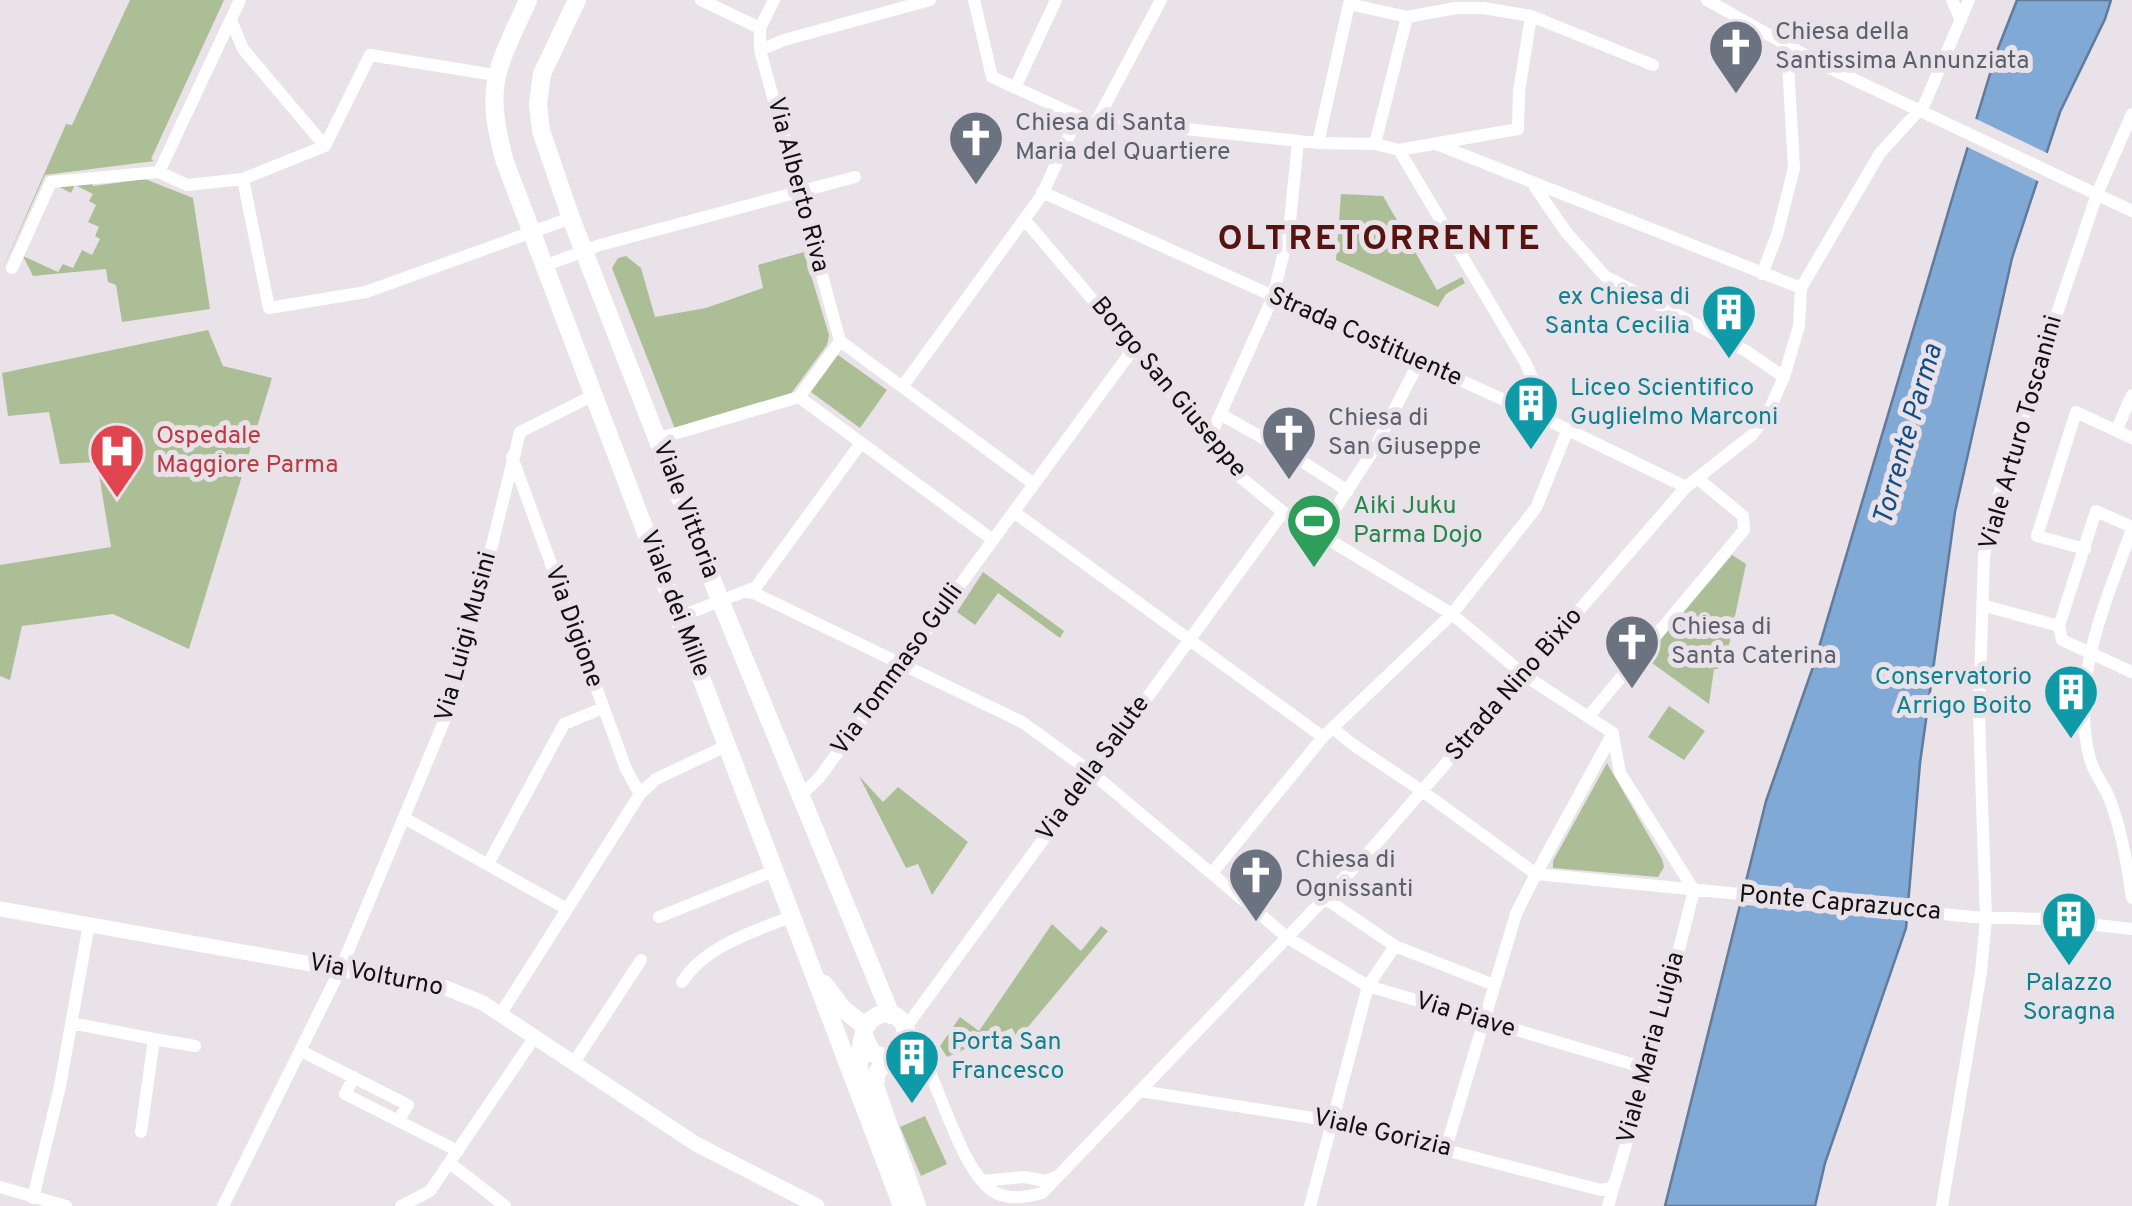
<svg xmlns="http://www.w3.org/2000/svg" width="2132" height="1206" font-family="Overpass,sans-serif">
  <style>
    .green { fill: #acbe96 }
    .water { fill: #81a9d6; stroke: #607b9b; stroke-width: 2.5 }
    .pier { fill: #eae2e9 }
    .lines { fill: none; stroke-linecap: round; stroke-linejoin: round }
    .minor { stroke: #fff; stroke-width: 12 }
    .tertiary { stroke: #fff; stroke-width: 15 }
    .secondary { stroke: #fff; stroke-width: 18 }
    .labels { text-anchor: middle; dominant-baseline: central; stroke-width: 10; stroke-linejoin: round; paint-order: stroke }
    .worship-label { font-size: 25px; fill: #5b616d; stroke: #eae2e9; text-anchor: start }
    .street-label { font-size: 25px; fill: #131012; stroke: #eae2e9 }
    .culture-label { font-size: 25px; fill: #0d838f; stroke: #eae2e9; text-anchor: end }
    .health-label { font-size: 25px; fill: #be3a42; stroke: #eae2e9; text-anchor: start }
    .leisure-label { font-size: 25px; fill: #27864d; stroke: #eae2e9; text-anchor: start }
    .water-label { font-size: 28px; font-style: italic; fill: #144e86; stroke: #eae2e9 }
    .district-label { font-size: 35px; font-weight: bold; letter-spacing: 2.5px; fill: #571310; stroke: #eae2e9 }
  </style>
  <rect width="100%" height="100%" fill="#eae2e9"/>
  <path class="green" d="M130,0H224L151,159L154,161L45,175L0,275L66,124L72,125Z
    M145,179L193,198L210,309L122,322L116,285L108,282L106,269L33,276L23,256L58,272L63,264L73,268L82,250L92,255L100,239L95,236L99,227L88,222L96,205L89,201L93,194L75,185L71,193L56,185L92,182L93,186Z
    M1341,194L1383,196L1437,290L1462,277L1465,283L1446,294L1438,307L1336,260Z
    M804,252L829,335L827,345L790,395L675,429L612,268L618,258L626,256L641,268L655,317L706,308L763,288L758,265Z
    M208,330L223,366L272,378L189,649L113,614L22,626L10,680L0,676V565L111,547L97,462L60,464L49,412L8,416L2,373Z
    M838,355L887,390L860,428L811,392Z
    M1732,555L1746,564L1726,659L1720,658L1718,669H1714L1709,704L1645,658Z
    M983,572L1064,631L1060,638L998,593L975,625L957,612Z
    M1669,706L1705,731L1684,760L1648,737Z
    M1607,763L1662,859L1664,867L1658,877L1553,868V861Z
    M859,776L883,802L898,787L968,842L932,895L918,864L906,868Z
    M1052,924L1081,951L1101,926L1108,931L1018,1039L1012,1028L947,1057L940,1046L960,1017L979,1031Z
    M925,1116L947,1164L921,1176L900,1127Z"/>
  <path class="water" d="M2017,0H2111L2105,19L2060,112L2012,258L1955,512L1920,763L1906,928L1825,1163L1815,1206H1665L1766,801L1814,664L1955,189L1997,51Z"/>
  <path class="pier" d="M1972,117L2051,155L2042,183L1963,145Z
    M1741,883L1913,899L1911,921L1736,904Z"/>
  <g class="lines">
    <path class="minor" d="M240,0L159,172L187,185L243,179L325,146L370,55L495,75
      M701,0L760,28
      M774,0L760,28V50L840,341
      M974,0L992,77L1095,124L1166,127L1318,143L1375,144L1399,150L1518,129L1519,92L1531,16
      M1707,0L1819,63L2132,211
      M1952,0L1961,20
      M231,20L243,49L325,146
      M760,50L784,40L930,0
      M1015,88L1056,0
      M1095,124L1161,0
      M1318,143L1349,4L1407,17L1456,8H1483L1531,16L1653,65
      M1375,144L1407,17
      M1436,144L1801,288
      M1399,150L1525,362L1536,386L1531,412
      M243,179L269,308L366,292L571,218
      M1535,187L1566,232L1605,276L1746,351L1784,377
      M1042,192L1531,412L1686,487
      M1024,219L1229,460L1238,475L1283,512L1452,614L1524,675L1613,733
      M544,266L600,245L855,177
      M12,268L51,182L159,172
      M1762,274L1777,235L1794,168L1787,46
      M902,387L1042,195L1077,118
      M1220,414L1286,451L1348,491
      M2117,429L2132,395
      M1210,437L1273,297L1289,231L1298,142
      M657,439L799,397
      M512,457L626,769L640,794
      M1034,484L840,341L799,397L993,540L1128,356L1131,348L1127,340
      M1014,512L1323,737
      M2132,527L2096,511L2059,626L2062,640L2132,672
      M2132,529C2106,602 2069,681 2090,759C2094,774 2105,786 2110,800C2122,832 2127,864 2132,898
      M1318,535L1373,451L1419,362
      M2085,549L2037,536L2076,412L2132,438
      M745,592L754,593L1022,722L1091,772L1288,938L1368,986L1635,1065L1646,1078
      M1982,605L2059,626
      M679,617L756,587L861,443
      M1588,717L1744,530L1743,516L1697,478
      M1333,728L1352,744L1422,791L1536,874L1516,914L1446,1148
      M1613,733L1536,874L1973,917L2044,919L2132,929
      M1613,735L1620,773L1694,890
      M799,797L819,778L993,540
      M406,819L567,909
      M488,864L564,724L603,708
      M1212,873L1323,737L1452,614L1536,508L1568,429
      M1326,899L1395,946L1494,985
      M659,917L776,870
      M682,982C706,945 753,932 793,916
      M500,1015L640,794L656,779L728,745
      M71,1023L154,1039L141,1132
      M906,1027L1283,512
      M908,1032C937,1068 958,1173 996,1193C1011,1200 1027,1197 1042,1193L1369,852L1686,487L1752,435L1767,415L1784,377L1799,326L1801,288L1880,153L1924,105L1969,0
      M154,1039L195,1046
      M301,1051L408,1105L398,1121
      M573,1064L641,960
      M354,1077L345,1094L458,1151
      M1140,1091L1333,1121L1601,1190L1611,1188L1616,1180
      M451,1164L505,1206
      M982,1181L1024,1177L1046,1181L1058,1176
      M0,1187L66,1206
      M33,1198L60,1086L89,924
      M223,1206L341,968L455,695L520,432L594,395
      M401,1206L430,1191L534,1038
      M1310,1206L1368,986L1395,946
      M1608,1206L1654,1049L1694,890
      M1942,1206L1981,972L1986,918L1979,715L1984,556L1990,523L2039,367L2097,194L2132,114"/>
    <path class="tertiary" d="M0,909L446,988L483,1003L696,1144L817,1206"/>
    <path class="secondary" d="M528,0C497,70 483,84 505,162L902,1206
      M577,0L542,74L538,104L541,131L571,218L720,600L891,1015
      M824,984L843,1009L866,1027
      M890,1058L877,1072L875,1086L917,1206
      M859,1084C858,1069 860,1029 871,1020C893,1001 916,1027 903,1051L885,1058L872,1053L864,1036"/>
  </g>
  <defs>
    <g id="church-pin" transform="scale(2.875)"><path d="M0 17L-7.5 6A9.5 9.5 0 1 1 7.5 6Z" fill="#6b7280" stroke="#eae2e9"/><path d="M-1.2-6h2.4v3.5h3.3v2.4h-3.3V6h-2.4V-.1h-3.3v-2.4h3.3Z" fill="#fff"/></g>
    <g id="building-pin" transform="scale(2.875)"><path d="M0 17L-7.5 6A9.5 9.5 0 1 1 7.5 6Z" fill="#0f9aa8" stroke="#eae2e9"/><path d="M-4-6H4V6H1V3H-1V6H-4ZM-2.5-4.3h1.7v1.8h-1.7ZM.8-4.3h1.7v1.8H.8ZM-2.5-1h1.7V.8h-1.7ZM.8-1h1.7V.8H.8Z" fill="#fff"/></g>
    <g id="hospital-pin" transform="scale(2.875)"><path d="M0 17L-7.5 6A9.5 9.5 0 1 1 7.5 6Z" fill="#e0444e" stroke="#eae2e9"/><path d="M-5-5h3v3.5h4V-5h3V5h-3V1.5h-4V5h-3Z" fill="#fff"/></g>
    <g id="stadium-pin" transform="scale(2.875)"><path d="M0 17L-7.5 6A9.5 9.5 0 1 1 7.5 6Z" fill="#2e9e5b" stroke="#eae2e9"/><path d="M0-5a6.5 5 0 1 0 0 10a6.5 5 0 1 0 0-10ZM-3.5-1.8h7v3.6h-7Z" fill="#fff"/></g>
  </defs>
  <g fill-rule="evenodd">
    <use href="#church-pin" x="1736" y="47"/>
    <use href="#church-pin" x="976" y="138"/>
    <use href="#building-pin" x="1729" y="312"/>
    <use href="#building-pin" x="1531" y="403"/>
    <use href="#church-pin" x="1289" y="433"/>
    <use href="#hospital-pin" x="117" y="451"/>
    <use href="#stadium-pin" x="1314" y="521"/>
    <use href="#church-pin" x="1632" y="642"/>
    <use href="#building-pin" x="2071" y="692"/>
    <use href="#church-pin" x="1256" y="875"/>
    <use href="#building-pin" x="2069" y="919"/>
    <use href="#building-pin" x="912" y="1057"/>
  </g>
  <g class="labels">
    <g class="worship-label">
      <text x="1775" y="33">Chiesa della<tspan x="1775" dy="29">Santissima Annunziata</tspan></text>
      <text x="1015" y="124">Chiesa di Santa<tspan x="1015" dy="29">Maria del Quartiere</tspan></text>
      <text x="1328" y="419">Chiesa di<tspan x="1328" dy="29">San Giuseppe</tspan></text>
      <text x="1671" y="628">Chiesa di<tspan x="1671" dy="29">Santa Caterina</tspan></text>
      <text x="1295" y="861">Chiesa di<tspan x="1295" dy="29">Ognissanti</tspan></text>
    </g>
    <g class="street-label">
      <text transform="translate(797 185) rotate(75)">Via Alberto Riva</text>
      <text transform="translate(1365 338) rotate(24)">Strada Costituente</text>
      <text transform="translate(1168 388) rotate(50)">Borgo San Giuseppe</text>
      <text transform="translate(2022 433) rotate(-74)">Viale Arturo Toscanini</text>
      <text transform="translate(685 510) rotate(69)">Viale Vittoria</text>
      <text transform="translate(674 604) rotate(69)">Viale dei Mille</text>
      <text transform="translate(573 627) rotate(70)">Via Digione</text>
      <text transform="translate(467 637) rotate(-75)">Via Luigi Musini</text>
      <text transform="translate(898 670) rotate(-54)">Via Tommaso Gulli</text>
      <text transform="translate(1515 685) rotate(-49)">Strada Nino Bixio</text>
      <text transform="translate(1094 769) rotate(-54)">Via della Salute</text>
      <text transform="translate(1840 904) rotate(5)">Ponte Caprazucca</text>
      <text transform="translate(376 976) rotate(11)">Via Volturno</text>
      <text transform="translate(1465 1016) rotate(17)">Via Piave</text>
      <text transform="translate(1652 1048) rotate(-75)">Viale Maria Luigia</text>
      <text transform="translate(1382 1134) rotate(13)">Viale Gorizia</text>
    </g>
    <g class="culture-label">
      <text x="1690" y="298">ex Chiesa di<tspan x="1690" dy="29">Santa Cecilia</tspan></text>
      <text x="1570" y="389" text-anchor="start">Liceo Scientifico<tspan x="1570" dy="29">Guglielmo Marconi</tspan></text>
      <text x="2032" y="678">Conservatorio<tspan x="2032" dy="29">Arrigo Boito</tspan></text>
      <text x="2069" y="984" text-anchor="middle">Palazzo<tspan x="2069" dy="29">Soragna</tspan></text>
      <text x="951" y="1043" text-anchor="start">Porta San<tspan x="951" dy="29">Francesco</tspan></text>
    </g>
    <g class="health-label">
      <text x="156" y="437">Ospedale<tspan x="156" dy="29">Maggiore Parma</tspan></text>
    </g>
    <g class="leisure-label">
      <text x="1353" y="507">Aiki Juku<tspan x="1353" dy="29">Parma Dojo</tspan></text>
    </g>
    <g class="water-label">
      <text transform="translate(1909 435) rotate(-74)">Torrente Parma</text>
    </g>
    <g class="district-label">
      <text x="1380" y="240">OLTRETORRENTE</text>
    </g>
  </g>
</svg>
